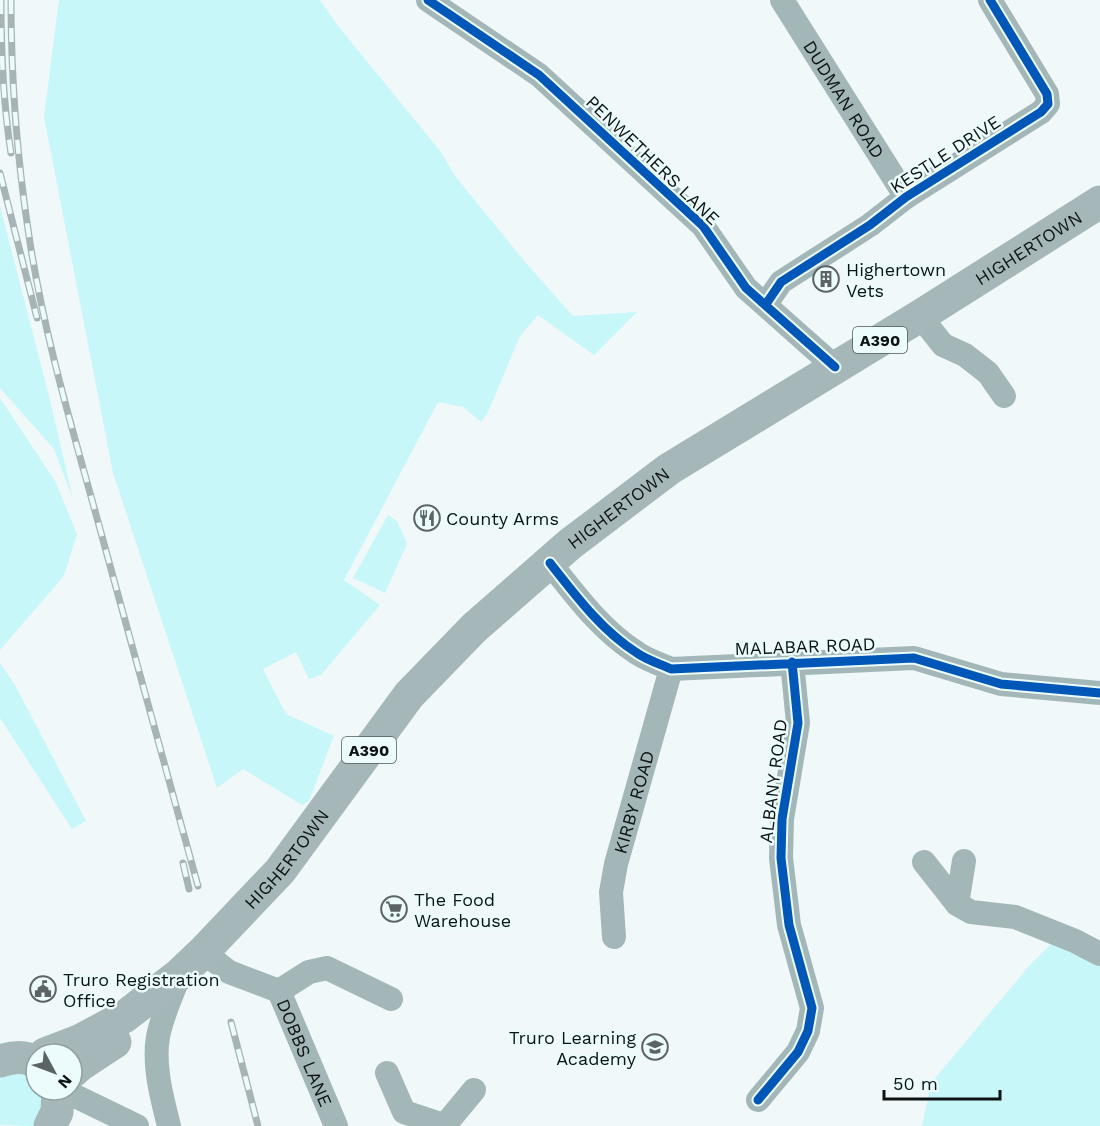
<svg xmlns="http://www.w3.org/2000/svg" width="1100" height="1126" font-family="'Work Sans',sans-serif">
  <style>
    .green { fill: #c8f7fa }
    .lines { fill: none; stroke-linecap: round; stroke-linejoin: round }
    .minor { stroke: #a3b7b8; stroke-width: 24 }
    .highway { stroke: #a5b7b8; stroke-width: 33 }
    .rail-casing { stroke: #a7b4b5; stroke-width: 7 }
    .rail { stroke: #ecfcfd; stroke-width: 4.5; stroke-dasharray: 14; stroke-linecap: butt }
    .cycleway-casing { stroke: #ecfcfd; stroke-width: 13 }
    .cycleway { stroke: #0057b8; stroke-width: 9 }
    .labels { text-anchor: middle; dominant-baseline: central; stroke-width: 5; stroke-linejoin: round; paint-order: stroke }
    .shield { fill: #ecfcfd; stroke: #505959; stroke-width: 1.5 }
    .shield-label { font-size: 16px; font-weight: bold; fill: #0d1313 }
    .street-label { font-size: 18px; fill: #0d1313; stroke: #ecfcfd }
    .poi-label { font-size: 18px; fill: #0d1313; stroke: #ecfcfd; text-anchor: start }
  </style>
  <rect width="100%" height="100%" fill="#f0f8f9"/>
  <path class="green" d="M59,0H320L338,26L441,152L455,176L526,263L573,316L637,312L594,355L538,315L520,336L488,412L481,422L463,407L438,402L344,580L380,605L321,675L309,679L296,652L263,669L286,714L334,736L309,801L302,805L243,769L217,788L113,473L44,117Z
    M0,206L50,400L73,499L54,449L0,388Z
    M0,398L55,481L77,534L64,576L0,650Z
    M388,515L397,521L407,544L385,593L353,578Z
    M0,663L15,685L86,821L72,829L0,718Z
    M1068,927L1100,957V1126H922L931,1083L1029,966Z
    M14,1072L30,1075L36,1079V1090H44L45,1094L36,1124L32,1126L0,1125V1078Z"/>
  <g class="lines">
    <g class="minor">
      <path d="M428,0L539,75L703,226L746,288L835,367"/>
      <path id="s1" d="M782,0L906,197"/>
      <path d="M766,304L781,282L870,225L906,197L1041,112L1048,104L1047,94L990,0"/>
      <path d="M920,316L943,345L965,355L988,373L1004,396"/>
      <path d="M550,563C576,596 602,631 637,653C647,660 660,664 671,669L914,658L1001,684L1100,693"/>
      <path d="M924,862L957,904L971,912L1015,917L1075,941L1100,954"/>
      <path d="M957,904L964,861"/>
      <path id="s2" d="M614,937L611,892L616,864L671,669"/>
      <path id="s3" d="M203,952L229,972L279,991L336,1126"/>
      <path d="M279,991L309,972L327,968L391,999"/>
      <path d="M387,1073L404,1112L446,1126"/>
      <path d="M59,1092L73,1095L137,1126"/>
      <path d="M758,1100L798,1052L808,1031L812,1008L789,925L781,858L782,819L798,723L792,662"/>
      <path d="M445,1125L474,1090"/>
      <path d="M169,1126C162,1098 153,1066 158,1037C162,1015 172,995 180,974"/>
    </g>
    <g class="highway">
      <path id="s4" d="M45,1054L79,1041L124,1017L180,974L203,952L280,871L409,695L474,628L570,544L669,469L920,316L1100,202"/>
      <path d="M0,1061C12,1057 24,1055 36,1062"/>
      <path d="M72,1072L80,1065L115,1042"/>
      <path d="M50,1126L57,1112L58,1090"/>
    </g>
    <g class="rail-casing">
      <path id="rail" d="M1,0C1,51 3,102 11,153
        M11,0C11,79 17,158 29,236C45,343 78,447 106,551C137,663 167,774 198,886
        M0,173L37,318
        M183,863L189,889
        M231,1022L258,1126"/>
    </g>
    <use href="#rail" class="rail"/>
    <g class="cycleway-casing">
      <path id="cycleway" d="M428,0L539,75L703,226L746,288L835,367
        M766,304L781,282L870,225L906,197L1041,112L1048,104L1047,94L990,0
        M550,563C576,596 602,631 637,653C647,660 660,664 671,669L914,658L1001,684L1100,693
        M758,1100L798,1052L808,1031L812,1008L789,925L781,858L782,819L798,723L792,662"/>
    </g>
    <use href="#cycleway" class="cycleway"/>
  </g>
  <defs>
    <g id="building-ring" transform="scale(1.35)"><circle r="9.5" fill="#ecfcfd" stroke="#5c6364" stroke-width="1.5"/><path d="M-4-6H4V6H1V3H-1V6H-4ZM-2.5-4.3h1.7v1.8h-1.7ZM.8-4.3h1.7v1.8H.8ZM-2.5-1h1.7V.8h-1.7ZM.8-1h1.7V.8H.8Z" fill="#5c6364"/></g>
    <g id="restaurant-ring" transform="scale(1.35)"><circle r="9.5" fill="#ecfcfd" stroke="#5c6364" stroke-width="1.5"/><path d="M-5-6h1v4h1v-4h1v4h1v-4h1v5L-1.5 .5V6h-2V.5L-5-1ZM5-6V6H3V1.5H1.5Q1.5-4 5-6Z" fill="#5c6364"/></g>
    <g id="supermarket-ring" transform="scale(1.35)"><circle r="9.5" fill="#ecfcfd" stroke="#5c6364" stroke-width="1.5"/><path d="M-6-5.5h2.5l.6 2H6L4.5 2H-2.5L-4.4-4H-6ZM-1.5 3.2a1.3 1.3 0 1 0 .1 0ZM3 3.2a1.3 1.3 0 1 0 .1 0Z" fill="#5c6364"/></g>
    <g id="civic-ring" transform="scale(1.35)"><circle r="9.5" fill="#ecfcfd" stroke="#5c6364" stroke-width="1.5"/><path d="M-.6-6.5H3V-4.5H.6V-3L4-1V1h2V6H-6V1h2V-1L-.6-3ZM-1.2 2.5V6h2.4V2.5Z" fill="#5c6364"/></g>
    <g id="school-ring" transform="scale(1.35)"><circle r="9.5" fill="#ecfcfd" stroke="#5c6364" stroke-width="1.5"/><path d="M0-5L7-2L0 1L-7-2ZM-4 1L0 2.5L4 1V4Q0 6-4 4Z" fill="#5c6364"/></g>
  </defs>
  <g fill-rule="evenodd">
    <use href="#building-ring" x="826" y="279"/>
    <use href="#restaurant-ring" x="427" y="518"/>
    <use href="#supermarket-ring" x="394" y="909"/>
    <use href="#civic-ring" x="43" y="989"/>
    <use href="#school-ring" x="655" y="1047"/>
  </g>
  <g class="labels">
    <g class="shield">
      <rect x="853" y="327" width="54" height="26" rx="4.5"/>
      <rect x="342" y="737" width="54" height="26" rx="4.5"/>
    </g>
    <g class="shield-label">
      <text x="880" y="340">A390</text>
      <text x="369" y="750">A390</text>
    </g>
    <g class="street-label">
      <text stroke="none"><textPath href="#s1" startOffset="117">DUDMAN ROAD</textPath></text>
      <text transform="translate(945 154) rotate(-33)">KESTLE DRIVE</text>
      <text transform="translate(653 160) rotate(44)">PENWETHERS LANE</text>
      <text stroke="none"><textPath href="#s4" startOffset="1287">HIGHERTOWN</textPath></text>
      <text stroke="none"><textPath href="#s4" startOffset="801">HIGHERTOWN</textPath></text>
      <text transform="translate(805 646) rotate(-2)">MALABAR ROAD</text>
      <text transform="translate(773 781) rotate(-83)">ALBANY ROAD</text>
      <text stroke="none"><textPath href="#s2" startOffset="138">KIRBY ROAD</textPath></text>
      <text stroke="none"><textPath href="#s4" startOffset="315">HIGHERTOWN</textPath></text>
      <text stroke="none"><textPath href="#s3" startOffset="153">DOBBS LANE</textPath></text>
    </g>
    <g class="poi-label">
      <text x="846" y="269">Highertown<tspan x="846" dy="21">Vets</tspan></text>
      <text x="446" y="518">County Arms</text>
      <text x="414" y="899">The Food<tspan x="414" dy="21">Warehouse</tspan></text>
      <text x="63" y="979">Truro Registration<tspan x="63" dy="21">Office</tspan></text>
      <text x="636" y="1037" text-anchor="end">Truro Learning<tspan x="636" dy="21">Academy</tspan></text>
    </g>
  </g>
  <g transform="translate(54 1072) rotate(131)"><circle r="28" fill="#ecfcfd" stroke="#939f9f" stroke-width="1.5"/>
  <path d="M0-4.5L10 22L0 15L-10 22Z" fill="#5c6364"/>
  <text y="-9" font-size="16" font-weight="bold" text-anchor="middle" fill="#0d1313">N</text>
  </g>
  <path d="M884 1090v9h116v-9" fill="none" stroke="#0d1313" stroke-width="3"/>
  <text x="893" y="1090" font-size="18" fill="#0d1313" stroke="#ecfcfd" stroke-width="4.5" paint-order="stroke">50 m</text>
</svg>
